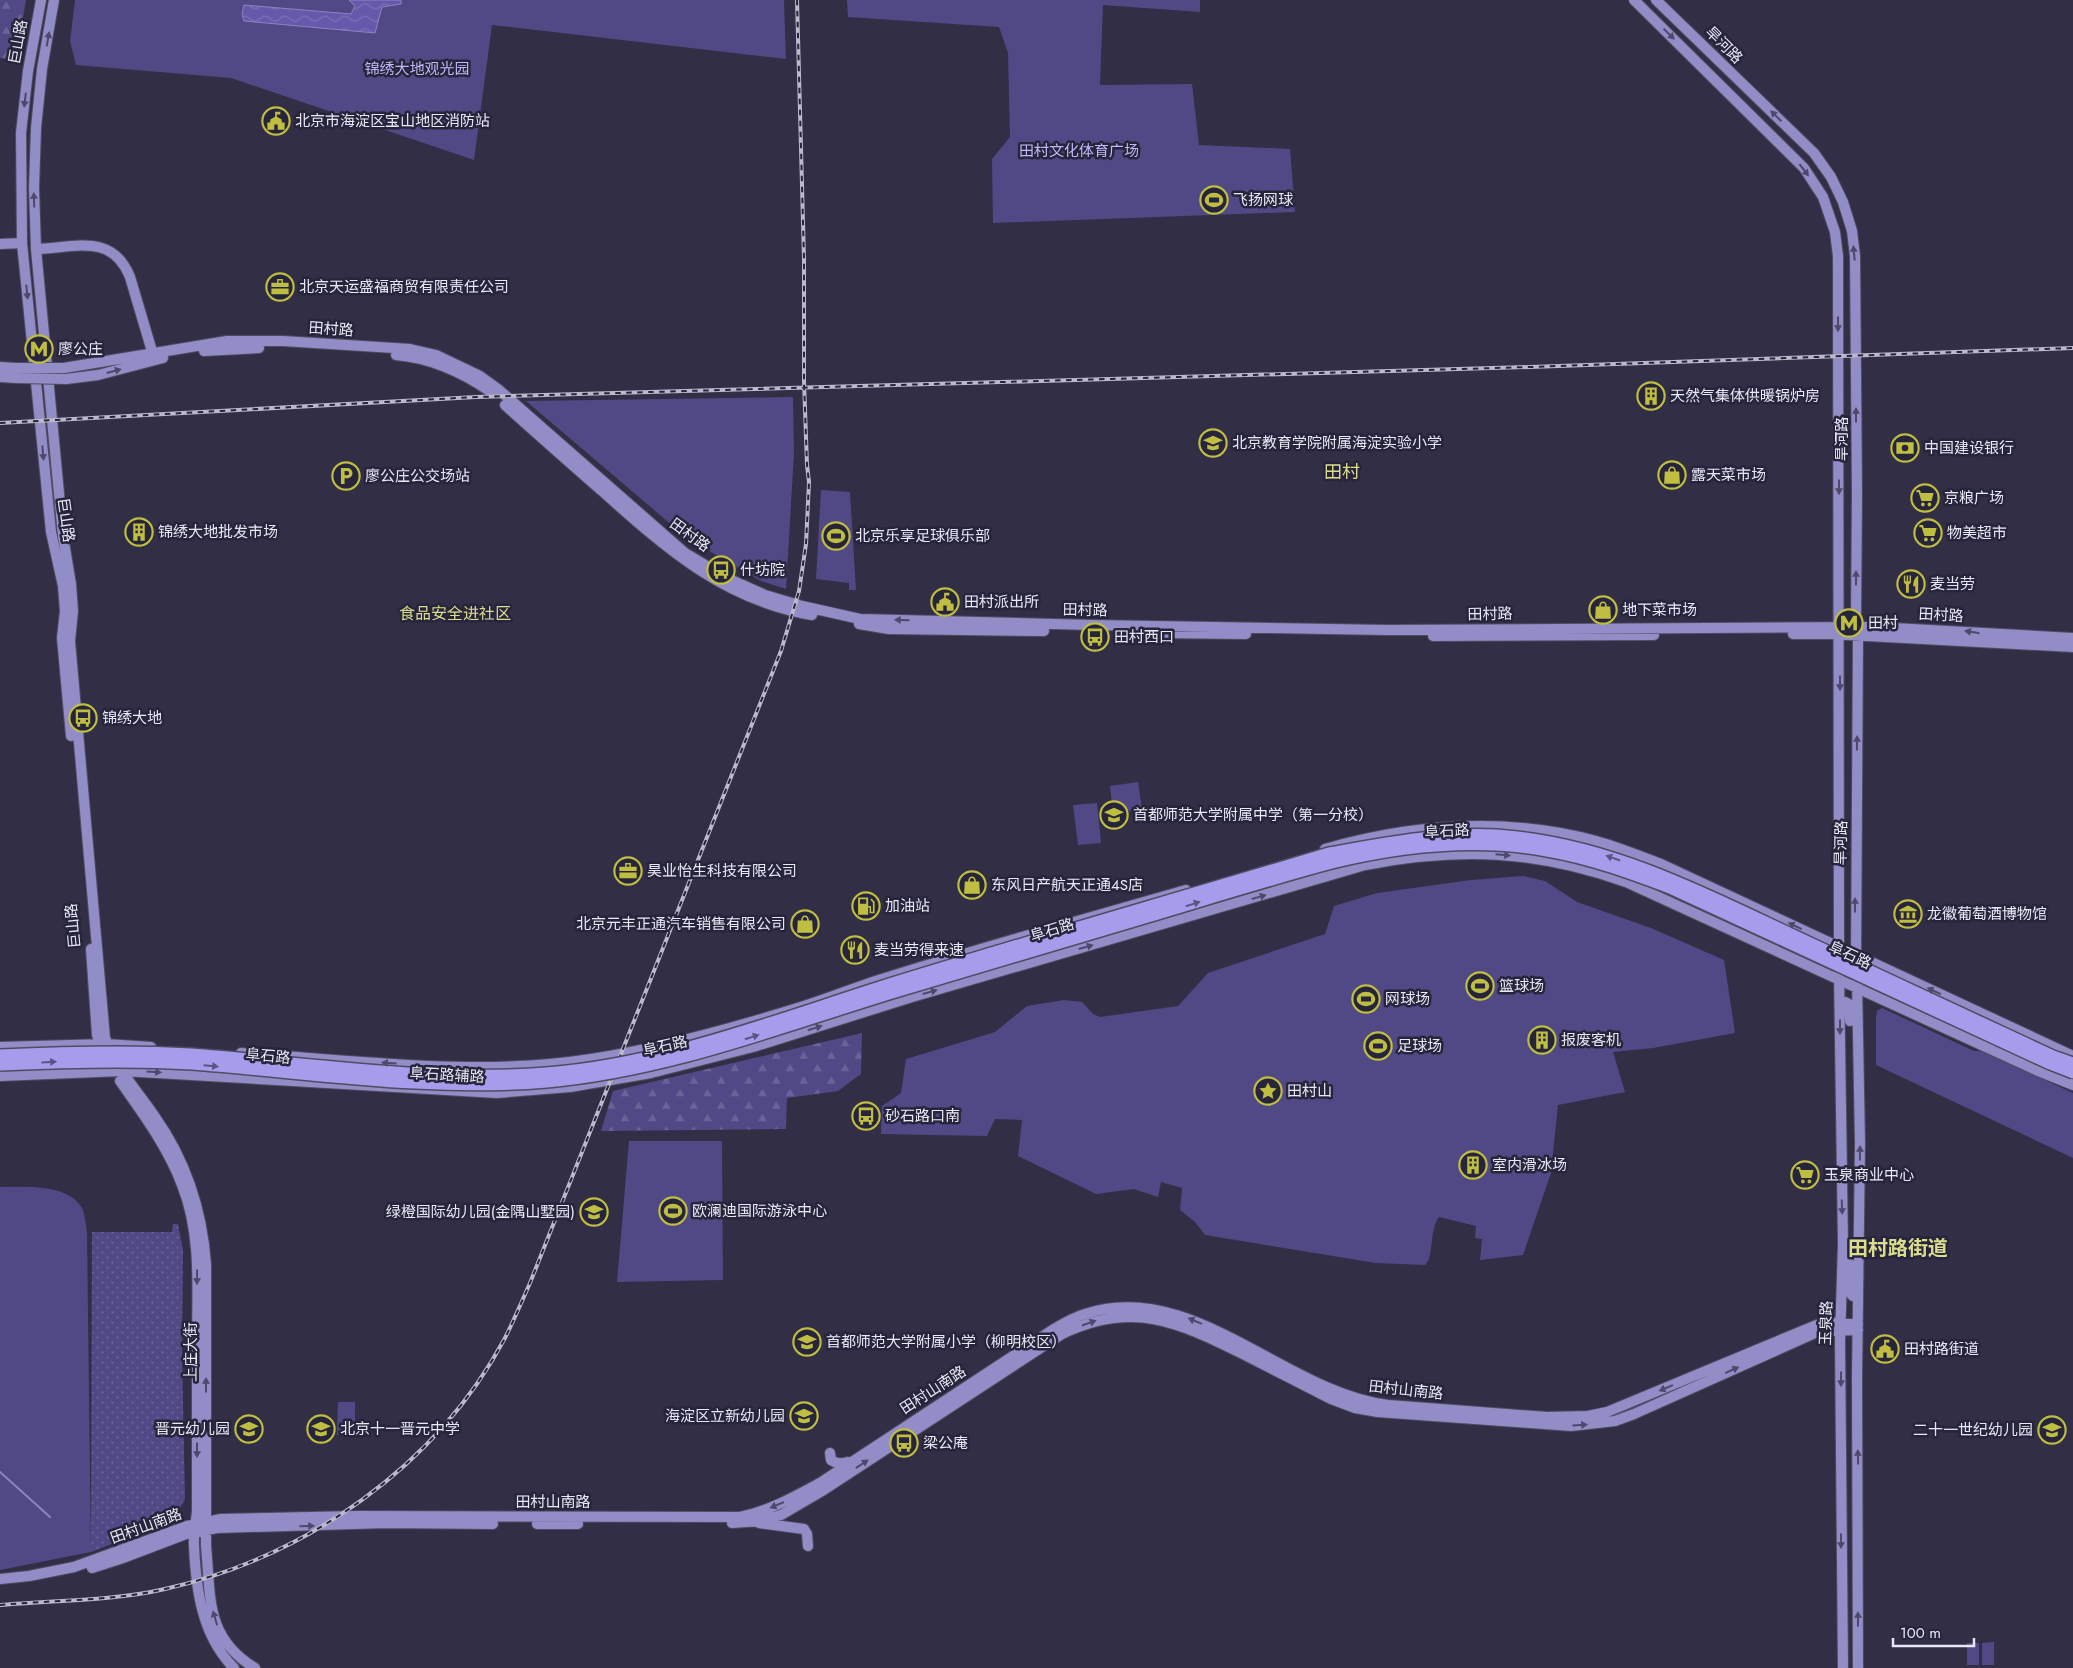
<svg xmlns="http://www.w3.org/2000/svg" width="2073" height="1668" font-family="Jost,'Noto Sans SC',sans-serif">
  <style>
    .grass { fill: url(#grass-dots) }
    .forest { fill: url(#forest-firs) }
    .park { fill: #514985 }
    .water { fill: url(#water-waves); stroke: #8d84c2 }
    .lines { fill: none; stroke-linecap: round; stroke-linejoin: round }
    .stream { stroke: #8d84c2; stroke-width: 2 }
    .major-casing { stroke: #4f4c61; stroke-width: 12 }
    .major { stroke: #928cc7; stroke-width: 10 }
    .rail-casing { stroke: #bbb9cb; stroke-width: 4 }
    .rail { stroke: #27253b; stroke-width: 2; stroke-dasharray: 5.5; stroke-linecap: butt }
    .major-bridge-casing { stroke: #4f4c61; stroke-width: 12; stroke-linecap: butt }
    .highway-bridge-casing { stroke: #4f4c61; stroke-width: 14; stroke-linecap: butt }
    .major-bridge { stroke: #928cc7; stroke-width: 10 }
    .highway-bridge { stroke: #a59cec; stroke-width: 11 }
    .oneway { fill: #4c496c }
    .oneway2 { fill: #595582 }
    .labels { text-anchor: middle; dominant-baseline: central; stroke-width: 5; stroke-linejoin: round; paint-order: stroke }
    .street-label { font-size: 15px; fill: #e8e7f6; stroke: #27253b }
    .park-label { font-size: 15px; fill: #bfb8fb; stroke: #27253b }
    .poi-label { font-size: 15px; fill: #e8e7f6; stroke: #27253b; text-anchor: start }
    .neighbourhood-label { font-size: 16px; fill: #dbdc8d; stroke: #27253b }
    .quarter-label { font-size: 18px; fill: #dbdc8d; stroke: #27253b }
    .district-label { font-size: 20px; font-weight: bold; fill: #dbdc8d; stroke: #27253b }
  </style>
  <defs>
    <pattern id="grass-dots" width="8" height="8" patternUnits="userSpaceOnUse" patternTransform="scale(1.25)"><rect width="8" height="8" fill="#514985"/><path d="M2 2h.1M6 6h.1" fill="none" stroke="#6a6397" stroke-width="1.8" stroke-linecap="round"/></pattern>
    <pattern id="forest-firs" width="22" height="20" patternUnits="userSpaceOnUse" patternTransform="scale(1.25)"><rect width="22" height="20" fill="#514985"/><path d="M5 1l3.5 6h-7zM16 11l3.5 6h-7z" fill="#6a6397"/></pattern>
    <pattern id="water-waves" width="16" height="10" patternUnits="userSpaceOnUse" patternTransform="scale(1.25)"><rect width="16" height="10" fill="#6659ab"/><path d="M0 5q4-4 8 0t8 0" fill="none" stroke="#7c71b7"/></pattern>
  </defs>
  <rect width="100%" height="100%" fill="#312e46"/>
  <path class="grass" d="M173,1224H178L183,1250L182,1355L185,1499L173,1520L91,1552L92,1232H172Z"/>
  <path class="forest" d="M0,0H26L18,47L9,59L0,58Z
    M862,1033L861,1074L838,1091L787,1098L786,1129L601,1131L613,1091Z"/>
  <path class="park" d="M75,0H784L786,59L492,25L474,160L231,78L76,65L70,41Z
    M847,0H1200V12L1103,5L1100,85L1192,84L1199,145L1290,149L1295,212L993,223L992,159L1010,137L1008,53L999,27L848,17Z
    M793,397L794,454L786,589L761,581L687,538L526,401Z
    M821,490L850,492L856,590H849V583L816,579Z
    M1138,782L1142,809L1113,813L1110,786Z
    M1097,803L1101,843L1078,845L1073,805Z
    M1523,876L1545,881L1577,902L1651,928L1724,960L1735,1033L1653,1048L1613,1052L1625,1092L1558,1105L1551,1173L1523,1255L1480,1260L1482,1239L1475,1238L1476,1226L1439,1217C1429,1230 1434,1259 1425,1265L1376,1263L1205,1235L1195,1222L1180,1210L1182,1188L1161,1182L1158,1197L1134,1189L1096,1194L1018,1156L1022,1120L995,1119L987,1136L881,1134L882,1106L901,1093L906,1059L995,1032L1027,1006L1064,1000L1082,1002L1093,1014L1100,1017L1178,1006L1208,973L1325,934L1334,906L1377,893L1471,880Z
    M1882,1008L1974,1051H1982L2073,1093V1158L1876,1065V1018L1877,1011Z
    M629,1141H722L723,1280L617,1282Z
    M0,1187C24,1187 70,1183 83,1210C85,1217 86,1226 87,1233L91,1552L0,1570Z
    M338,1402H355V1435H337Z
    M1994,1642V1665H1982V1643Z
    M1967,1643H1979V1665H1967Z"/>
  <path class="water" d="M349,0H401V4L382,7L375,33L244,21L242,14L244,5L351,14L355,6Z"/>
  <g class="lines">
    <path class="stream" d="M0,1472L50,1517"/>
    <g class="major-casing">
      <path id="major" d="M41,0L28,71L21,133L22,243L51,532L63,586L65,611L62,638L71,736
        M54,0L42,69L36,128L34,188L36,249L63,536L71,584L73,611L70,641L105,1038L110,1050
        M1634,0L1804,168L1823,197L1835,232L1838,256L1839,952
        M1656,0L1814,153L1831,177L1843,202L1852,231L1855,256L1857,493L1856,619L1858,636L1856,960
        M0,244L22,243
        M36,249C74,248 112,232 130,277L154,358
        M204,351L259,348
        M396,355C432,358 462,372 491,392
        M0,367L15,368
        M64,368L227,341H283L410,349L436,355L480,376L498,389L685,553L727,578L765,595L802,606L860,619L1092,625L1387,630L1875,627L2073,638
        M0,377L16,378
        M66,379L98,375L163,358
        M505,405C537,434 570,463 602,491C667,549 724,600 812,615
        M859,624L889,629L1044,631
        M1158,633L1246,634
        M1793,634H1830L2073,647
        M1433,636L1654,635
        M1325,849C1413,824 1506,817 1596,841C1618,847 1640,856 1661,864L2073,1056
        M91,949L97,1035L102,1049
        M1839,974L1843,1243L1840,1341L1843,1668
        M1857,982L1860,1143L1857,1378L1858,1668
        M1840,1005L1845,1002L1849,1004L1850,1021
        M0,1047L106,1044L151,1047
        M241,1053C355,1060 478,1077 591,1059C663,1048 734,1028 804,1006C830,998 856,987 882,979C983,947 1085,919 1186,890
        M120,1067C130,1085 144,1100 155,1117C186,1161 202,1210 206,1264V1546C211,1598 205,1638 255,1668
        M0,1076L122,1071L497,1093L570,1087L651,1073L753,1047L912,997L1365,865C1459,847 1536,850 1626,882L2036,1070L2073,1085
        M120,1081C143,1114 168,1147 182,1185C202,1235 197,1291 197,1344C197,1400 197,1456 197,1511C196,1523 193,1535 194,1546C196,1590 202,1636 234,1668
        M1844,1255L1849,1264L1850,1293L1853,1296L1858,1293
        M830,1453L831,1460C837,1464 841,1464 848,1462
        M732,1523L760,1521L781,1515L822,1491L1062,1334C1133,1300 1178,1322 1243,1354C1272,1369 1302,1384 1331,1399L1355,1408L1378,1412L1571,1426L1615,1421L1634,1414L1815,1333L1826,1331L1858,1330
        M759,1523L804,1529L807,1534L808,1546
        M537,1524H578
        M92,1568L123,1558L186,1534L217,1528L386,1523L493,1524
        M0,1579L29,1576L74,1567L187,1526L221,1519L357,1516L740,1517C769,1511 794,1497 820,1483L1054,1329C1064,1323 1074,1317 1085,1314C1191,1278 1286,1393 1388,1405L1547,1417L1588,1416L1607,1412L1814,1326L1826,1322L1858,1324"/>
    </g>
    <use href="#major" class="major"/>
    <g class="rail-casing">
      <path id="rail" d="M0,423L476,397L1530,367L2073,348
        M0,1605C53,1600 114,1601 165,1589C306,1557 436,1467 505,1338C514,1320 522,1301 530,1283L781,651L799,591L806,544L809,482L807,465L804,381V259L797,0"/>
    </g>
    <use href="#rail" class="rail"/>
    <g class="major-bridge-casing">
      <path id="major-bridge" d="M15,368H64
        M16,378L66,379"/>
    </g>
    <g class="highway-bridge-casing">
      <path id="highway-bridge" d="M0,1055C64,1052 127,1050 191,1054C310,1063 427,1082 546,1073C662,1064 773,1021 883,986C1031,940 1180,898 1329,853C1390,842 1454,829 1517,837C1616,848 1704,893 1793,935C1879,975 1966,1015 2053,1056L2073,1063
        M0,1065C64,1062 128,1060 192,1064C310,1073 429,1092 547,1082C667,1071 778,1028 892,993C975,968 1058,944 1141,919C1205,900 1268,880 1332,863C1402,846 1476,838 1547,851C1589,858 1630,873 1670,888L2050,1064L2073,1073"/>
    </g>
    <use href="#major-bridge" class="major-bridge"/>
    <use href="#highway-bridge" class="highway-bridge"/>
  </g>
  <defs><path id="oneway-solid" d="M-6-.8H1V-3.2L6.5 0L1 3.2V.8H-6Z" transform="scale(1.25)"/></defs>
  <g class="oneway">
    <use href="#oneway-solid" transform="translate(1669 34) rotate(44)"/>
    <use href="#oneway-solid" transform="translate(48 39) rotate(-80)"/>
    <use href="#oneway-solid" transform="translate(25 100) rotate(97)"/>
    <use href="#oneway-solid" transform="translate(1776 116) rotate(-136)"/>
    <use href="#oneway-solid" transform="translate(1804 170) rotate(52)"/>
    <use href="#oneway-solid" transform="translate(34 200) rotate(-92)"/>
    <use href="#oneway-solid" transform="translate(1854 253) rotate(-95)"/>
    <use href="#oneway-solid" transform="translate(27 292) rotate(84)"/>
    <use href="#oneway-solid" transform="translate(1838 324) rotate(90)"/>
    <use href="#oneway-solid" transform="translate(114 371) rotate(-15)"/>
    <use href="#oneway-solid" transform="translate(1856 415) rotate(-90)"/>
    <use href="#oneway-solid" transform="translate(43 453) rotate(85)"/>
    <use href="#oneway-solid" transform="translate(1839 487) rotate(90)"/>
    <use href="#oneway-solid" transform="translate(1856 578) rotate(-90)"/>
    <use href="#oneway-solid" transform="translate(902 620) rotate(-178)"/>
    <use href="#oneway-solid" transform="translate(1972 632) rotate(-171)"/>
    <use href="#oneway-solid" transform="translate(1840 683) rotate(90)"/>
    <use href="#oneway-solid" transform="translate(1857 743) rotate(-89)"/>
    <use href="#oneway-solid" transform="translate(1503 855) rotate(5)"/>
    <use href="#oneway-solid" transform="translate(1259 897) rotate(-16)"/>
    <use href="#oneway-solid" transform="translate(1855 905) rotate(-90)"/>
    <use href="#oneway-solid" transform="translate(1795 926) rotate(-155)"/>
    <use href="#oneway-solid" transform="translate(1086 947) rotate(-16)"/>
    <use href="#oneway-solid" transform="translate(1934 991) rotate(-155)"/>
    <use href="#oneway-solid" transform="translate(930 992) rotate(-16)"/>
    <use href="#oneway-solid" transform="translate(1840 1027) rotate(90)"/>
    <use href="#oneway-solid" transform="translate(815 1028) rotate(-17)"/>
    <use href="#oneway-solid" transform="translate(389 1063) rotate(-176)"/>
    <use href="#oneway-solid" transform="translate(154 1072) rotate(4)"/>
    <use href="#oneway-solid" transform="translate(1860 1153) rotate(-89)"/>
    <use href="#oneway-solid" transform="translate(1842 1207) rotate(88)"/>
    <use href="#oneway-solid" transform="translate(197 1277) rotate(90)"/>
    <use href="#oneway-solid" transform="translate(1195 1321) rotate(-157)"/>
    <use href="#oneway-solid" transform="translate(1089 1323) rotate(-19)"/>
    <use href="#oneway-solid" transform="translate(1732 1370) rotate(-24)"/>
    <use href="#oneway-solid" transform="translate(1841 1379) rotate(90)"/>
    <use href="#oneway-solid" transform="translate(206 1385) rotate(-90)"/>
    <use href="#oneway-solid" transform="translate(1666 1388) rotate(157)"/>
    <use href="#oneway-solid" transform="translate(1580 1425) rotate(-4)"/>
    <use href="#oneway-solid" transform="translate(197 1450) rotate(90)"/>
    <use href="#oneway-solid" transform="translate(1858 1457) rotate(-91)"/>
    <use href="#oneway-solid" transform="translate(862 1464) rotate(-33)"/>
    <use href="#oneway-solid" transform="translate(777 1505) rotate(157)"/>
    <use href="#oneway-solid" transform="translate(307 1526) rotate(-1)"/>
    <use href="#oneway-solid" transform="translate(1841 1541) rotate(90)"/>
    <use href="#oneway-solid" transform="translate(215 1618) rotate(-106)"/>
    <use href="#oneway-solid" transform="translate(1858 1619) rotate(-90)"/>
  </g>
  <g class="oneway2">
    <use href="#oneway-solid" transform="translate(1613 858) rotate(-161)"/>
    <use href="#oneway-solid" transform="translate(1193 904) rotate(-17)"/>
    <use href="#oneway-solid" transform="translate(752 1037) rotate(-18)"/>
    <use href="#oneway-solid" transform="translate(49 1062) rotate(-3)"/>
    <use href="#oneway-solid" transform="translate(211 1066) rotate(5)"/>
  </g>
  <defs>
    <g id="civic-ring" transform="scale(1.4375)"><circle r="9.5" fill="#27253b" stroke="#c0be41" stroke-width="1.5"/><path d="M-.6-6.5H3V-4.5H.6V-3L4-1V1h2V6H-6V1h2V-1L-.6-3ZM-1.2 2.5V6h2.4V2.5Z" fill="#c0be41"/></g>
    <g id="stadium-ring" transform="scale(1.4375)"><circle r="9.5" fill="#27253b" stroke="#c0be41" stroke-width="1.5"/><path d="M0-5a6.5 5 0 1 0 0 10a6.5 5 0 1 0 0-10ZM-3.5-1.8h7v3.6h-7Z" fill="#c0be41"/></g>
    <g id="office-ring" transform="scale(1.4375)"><circle r="9.5" fill="#27253b" stroke="#c0be41" stroke-width="1.5"/><path d="M-6-3h4V-5.5h4V-3h4V5H-6ZM-1-4.5V-3h2v-1.5ZM-6 0V1H6V0Z" fill="#c0be41"/></g>
    <g id="metro-ring" transform="scale(1.4375)"><circle r="9.5" fill="#27253b" stroke="#c0be41" stroke-width="1.5"/><path d="M-5.5 5V-5H-3L0 0L3-5H5.5V5H3V-.5L0 4L-3-.5V5Z" fill="#c0be41"/></g>
    <g id="building-ring" transform="scale(1.4375)"><circle r="9.5" fill="#27253b" stroke="#c0be41" stroke-width="1.5"/><path d="M-4-6H4V6H1V3H-1V6H-4ZM-2.5-4.3h1.7v1.8h-1.7ZM.8-4.3h1.7v1.8H.8ZM-2.5-1h1.7V.8h-1.7ZM.8-1h1.7V.8H.8Z" fill="#c0be41"/></g>
    <g id="school-ring" transform="scale(1.4375)"><circle r="9.5" fill="#27253b" stroke="#c0be41" stroke-width="1.5"/><path d="M0-5L7-2L0 1L-7-2ZM-4 1L0 2.5L4 1V4Q0 6-4 4Z" fill="#c0be41"/></g>
    <g id="bank-ring" transform="scale(1.4375)"><circle r="9.5" fill="#27253b" stroke="#c0be41" stroke-width="1.5"/><path d="M-6-4H6V4H-6ZM0-2.3a2.3 2.3 0 1 0 0 4.6a2.3 2.3 0 1 0 0-4.6Z" fill="#c0be41"/></g>
    <g id="shop-ring" transform="scale(1.4375)"><circle r="9.5" fill="#27253b" stroke="#c0be41" stroke-width="1.5"/><path d="M-5-2.5h2.3a2.7 3.5 0 0 1 5.4 0H5L5.5 6h-11ZM-1.5-2.5h3a1.5 2.3 0 0 0-3 0Z" fill="#c0be41"/></g>
    <g id="parking-ring" transform="scale(1.4375)"><circle r="9.5" fill="#27253b" stroke="#c0be41" stroke-width="1.5"/><path d="M-3.5-5.5H1a3.5 3.5 0 0 1 0 7H-1V5.5H-3.5ZM-1-3.4V-.6H.8a1.4 1.4 0 0 0 0-2.8Z" fill="#c0be41"/></g>
    <g id="supermarket-ring" transform="scale(1.4375)"><circle r="9.5" fill="#27253b" stroke="#c0be41" stroke-width="1.5"/><path d="M-6-5.5h2.5l.6 2H6L4.5 2H-2.5L-4.4-4H-6ZM-1.5 3.2a1.3 1.3 0 1 0 .1 0ZM3 3.2a1.3 1.3 0 1 0 .1 0Z" fill="#c0be41"/></g>
    <g id="bus-ring" transform="scale(1.4375)"><circle r="9.5" fill="#27253b" stroke="#c0be41" stroke-width="1.5"/><path d="M-5-6H5V4H4V6H2V4H-2V6H-4V4H-5ZM-3.5-4V0h7V-4ZM-3.5 1.2v1.5H-2V1.2ZM2 1.2v1.5H3.5V1.2Z" fill="#c0be41"/></g>
    <g id="restaurant-ring" transform="scale(1.4375)"><circle r="9.5" fill="#27253b" stroke="#c0be41" stroke-width="1.5"/><path d="M-5-6h1v4h1v-4h1v4h1v-4h1v5L-1.5 .5V6h-2V.5L-5-1ZM5-6V6H3V1.5H1.5Q1.5-4 5-6Z" fill="#c0be41"/></g>
    <g id="fuel-ring" transform="scale(1.4375)"><circle r="9.5" fill="#27253b" stroke="#c0be41" stroke-width="1.5"/><path d="M-5.5-6h7V0h2V4h1.3V-2.5L3-4.5l.8-.8L6-3V5H2.5V1h-1V6h-7ZM-4.2-4.7v3.2H.2V-4.7Z" fill="#c0be41"/></g>
    <g id="museum-ring" transform="scale(1.4375)"><circle r="9.5" fill="#27253b" stroke="#c0be41" stroke-width="1.5"/><path d="M0-6L6-3V-2H-6V-3ZM-5-1h2V3h-2ZM-1-1h2V3h-2ZM3-1h2V3H3ZM-6 4H6V6H-6Z" fill="#c0be41"/></g>
    <g id="sight-ring" transform="scale(1.4375)"><circle r="9.5" fill="#27253b" stroke="#c0be41" stroke-width="1.5"/><path d="M0-6L1.8-2.2L6-1.7L2.9 1.2L3.7 5.4L0 3.3L-3.7 5.4L-2.9 1.2L-6-1.7L-1.8-2.2Z" fill="#c0be41"/></g>
  </defs>
  <g fill-rule="evenodd">
    <use href="#civic-ring" x="276" y="121"/>
    <use href="#stadium-ring" x="1214" y="200"/>
    <use href="#office-ring" x="280" y="287"/>
    <use href="#metro-ring" x="39" y="349"/>
    <use href="#building-ring" x="1651" y="396"/>
    <use href="#school-ring" x="1213" y="443"/>
    <use href="#bank-ring" x="1905" y="448"/>
    <use href="#shop-ring" x="1672" y="475"/>
    <use href="#parking-ring" x="346" y="476"/>
    <use href="#supermarket-ring" x="1925" y="498"/>
    <use href="#building-ring" x="139" y="532"/>
    <use href="#supermarket-ring" x="1928" y="533"/>
    <use href="#stadium-ring" x="836" y="536"/>
    <use href="#bus-ring" x="721" y="570"/>
    <use href="#restaurant-ring" x="1911" y="584"/>
    <use href="#civic-ring" x="945" y="602"/>
    <use href="#shop-ring" x="1603" y="610"/>
    <use href="#metro-ring" x="1849" y="623"/>
    <use href="#bus-ring" x="1095" y="637"/>
    <use href="#bus-ring" x="83" y="718"/>
    <use href="#school-ring" x="1114" y="815"/>
    <use href="#office-ring" x="628" y="871"/>
    <use href="#shop-ring" x="972" y="885"/>
    <use href="#fuel-ring" x="866" y="906"/>
    <use href="#museum-ring" x="1908" y="914"/>
    <use href="#shop-ring" x="805" y="924"/>
    <use href="#restaurant-ring" x="855" y="950"/>
    <use href="#stadium-ring" x="1480" y="986"/>
    <use href="#stadium-ring" x="1366" y="999"/>
    <use href="#building-ring" x="1542" y="1040"/>
    <use href="#stadium-ring" x="1378" y="1046"/>
    <use href="#sight-ring" x="1268" y="1091"/>
    <use href="#bus-ring" x="866" y="1116"/>
    <use href="#building-ring" x="1473" y="1165"/>
    <use href="#supermarket-ring" x="1805" y="1175"/>
    <use href="#stadium-ring" x="673" y="1211"/>
    <use href="#school-ring" x="594" y="1212"/>
    <use href="#school-ring" x="807" y="1342"/>
    <use href="#civic-ring" x="1885" y="1349"/>
    <use href="#school-ring" x="804" y="1416"/>
    <use href="#school-ring" x="249" y="1429"/>
    <use href="#school-ring" x="321" y="1429"/>
    <use href="#school-ring" x="2052" y="1430"/>
    <use href="#bus-ring" x="904" y="1443"/>
  </g>
  <g class="labels">
    <g class="street-label">
      <text transform="translate(18 42) rotate(-80)">巨山路</text>
      <text transform="translate(1724 45) rotate(45)">旱河路</text>
      <text transform="translate(331 329) rotate(4)">田村路</text>
      <text transform="translate(1842 439) rotate(-90)">旱河路</text>
      <text transform="translate(66 520) rotate(82)">巨山路</text>
      <text transform="translate(690 535) rotate(36)">田村路</text>
      <text transform="translate(1085 610) rotate(1)">田村路</text>
      <text transform="translate(1490 614) rotate(-1)">田村路</text>
      <text transform="translate(1941 615) rotate(3)">田村路</text>
      <text transform="translate(1447 831) rotate(-3)">阜石路</text>
      <text transform="translate(1841 843) rotate(-89)">旱河路</text>
      <text transform="translate(73 926) rotate(-95)">巨山路</text>
      <text transform="translate(1052 930) rotate(-17)">阜石路</text>
      <text transform="translate(1850 955) rotate(25)">阜石路</text>
      <text transform="translate(665 1046) rotate(-13)">阜石路</text>
      <text transform="translate(268 1056) rotate(5)">阜石路</text>
      <text transform="translate(447 1075) rotate(3)">阜石路辅路</text>
      <text transform="translate(1826 1323) rotate(-88)">玉泉路</text>
      <text transform="translate(191 1352) rotate(-90)">上庄大街</text>
      <text transform="translate(933 1390) rotate(-33)">田村山南路</text>
      <text transform="translate(1406 1390) rotate(6)">田村山南路</text>
      <text x="553" y="1502">田村山南路</text>
      <text transform="translate(146 1526) rotate(-20)">田村山南路</text>
    </g>
    <g class="park-label">
      <text x="417" y="69">锦绣大地观光园</text>
      <text x="1079" y="151">田村文化体育广场</text>
    </g>
    <g class="poi-label">
      <text x="295" y="121">北京市海淀区宝山地区消防站</text>
      <text x="1233" y="200">飞扬网球</text>
      <text x="299" y="287">北京天运盛福商贸有限责任公司</text>
      <text x="58" y="349">廖公庄</text>
      <text x="1670" y="396">天然气集体供暖锅炉房</text>
      <text x="1232" y="443">北京教育学院附属海淀实验小学</text>
      <text x="1924" y="448">中国建设银行</text>
      <text x="1691" y="475">露天菜市场</text>
      <text x="365" y="476">廖公庄公交场站</text>
      <text x="1944" y="498">京粮广场</text>
      <text x="158" y="532">锦绣大地批发市场</text>
      <text x="1947" y="533">物美超市</text>
      <text x="855" y="536">北京乐享足球俱乐部</text>
      <text x="740" y="570">什坊院</text>
      <text x="1930" y="584">麦当劳</text>
      <text x="964" y="602">田村派出所</text>
      <text x="1622" y="610">地下菜市场</text>
      <text x="1868" y="623">田村</text>
      <text x="1114" y="637">田村西口</text>
      <text x="102" y="718">锦绣大地</text>
      <text x="1133" y="815">首都师范大学附属中学（第一分校）</text>
      <text x="647" y="871">昊业怡生科技有限公司</text>
      <text x="991" y="885">东风日产航天正通4S店</text>
      <text x="885" y="906">加油站</text>
      <text x="1927" y="914">龙徽葡萄酒博物馆</text>
      <text x="786" y="924" text-anchor="end">北京元丰正通汽车销售有限公司</text>
      <text x="874" y="950">麦当劳得来速</text>
      <text x="1499" y="986">篮球场</text>
      <text x="1385" y="999">网球场</text>
      <text x="1561" y="1040">报废客机</text>
      <text x="1397" y="1046">足球场</text>
      <text x="1287" y="1091">田村山</text>
      <text x="885" y="1116">砂石路口南</text>
      <text x="1492" y="1165">室内滑冰场</text>
      <text x="1824" y="1175">玉泉商业中心</text>
      <text x="692" y="1211">欧澜迪国际游泳中心</text>
      <text x="575" y="1212" text-anchor="end">绿橙国际幼儿园(金隅山墅园)</text>
      <text x="826" y="1342">首都师范大学附属小学（柳明校区）</text>
      <text x="1904" y="1349">田村路街道</text>
      <text x="785" y="1416" text-anchor="end">海淀区立新幼儿园</text>
      <text x="230" y="1429" text-anchor="end">晋元幼儿园</text>
      <text x="340" y="1429">北京十一晋元中学</text>
      <text x="2033" y="1430" text-anchor="end">二十一世纪幼儿园</text>
      <text x="923" y="1443">梁公庵</text>
    </g>
    <g class="neighbourhood-label">
      <text x="455" y="613">食品安全进社区</text>
    </g>
    <g class="quarter-label">
      <text x="1342" y="472">田村</text>
    </g>
    <g class="district-label">
      <text x="1898" y="1248">田村路街道</text>
    </g>
  </g>
  <path d="M1893 1638v8h81v-8" fill="none" stroke="#e8e7f6" stroke-width="2.5"/>
  <text x="1900" y="1638" font-size="15" fill="#e8e7f6" stroke="#27253b" stroke-width="4" paint-order="stroke">100 m</text>
</svg>
